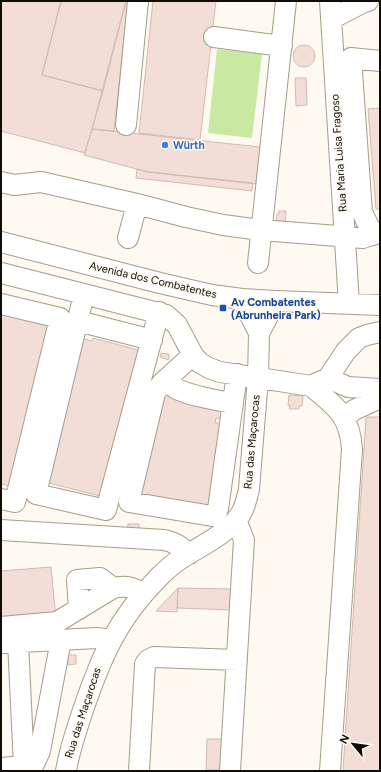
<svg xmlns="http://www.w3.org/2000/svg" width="381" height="772" font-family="Figtree,sans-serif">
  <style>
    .green { fill: #c9e9a2 }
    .building { fill: #f2ded6; stroke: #d0bbb1 }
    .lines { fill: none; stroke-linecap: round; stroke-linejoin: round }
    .minor-casing { stroke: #a69c89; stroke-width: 22 }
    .minor { stroke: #fff; stroke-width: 20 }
    .shop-dot { fill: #3f7fe0; stroke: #fefaf2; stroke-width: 1.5 }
    .transit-dot { fill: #1a4fb4; stroke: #fefaf2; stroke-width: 1.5 }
    .labels { text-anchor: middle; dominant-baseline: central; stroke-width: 3; stroke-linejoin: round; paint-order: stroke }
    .shop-label { font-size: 11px; font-weight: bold; fill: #366cbe; stroke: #fefaf2; text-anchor: start }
    .street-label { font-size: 11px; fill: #100d07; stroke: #fefaf2 }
    .transit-label { font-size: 11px; font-weight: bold; fill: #164399; stroke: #fefaf2; text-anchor: start }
  </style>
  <rect width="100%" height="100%" fill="#fefaf2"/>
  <path class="green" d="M217,49L262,54L252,138L208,133Z"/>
  <path class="building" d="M1,1H61L42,75L103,91L85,153L1,131Z
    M61,1H126L103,91L42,75Z
    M126,1H128L114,131L92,129Z
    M153,1H216L200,140L139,133Z
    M293 56a11 11 0 1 1 22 0a11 11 0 1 1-22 0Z
    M295,78H306L307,105L296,106Z
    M380,108V209H376L368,109Z
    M92,129L260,147L256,184L148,172L84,155Z
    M137,169L148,172L253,183L252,191L136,178Z
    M279,211H286L285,225L276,224L277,214H278Z
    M1,308L55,322L13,487L1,484Z
    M81,338L92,341L93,338L142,351L104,497L45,482Z
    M161,353L169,354V360L160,357Z
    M159,392L218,407L228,417L221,419L216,418L215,423H227L213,514L135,494Z
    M289,395L303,396L302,406H299V409H289L290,406H288Z
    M366,417H380V771H343Z
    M128,524H139V532L127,531Z
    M51,567L56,619L1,624V571Z
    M178,588L177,612L156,611Z
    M178,588L231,589V610L177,608Z
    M68,655H76V664L68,665Z
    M207,739H223L222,770H206Z"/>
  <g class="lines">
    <g class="minor-casing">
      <path id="minor" d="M330,1L349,304
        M331,19L364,2L368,1
        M214,37L282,46
        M126,125L138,1
        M1,182L14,185L41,182L137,204L186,217L223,225L261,230L363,238L380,232
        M373,235L362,212L351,58L380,61
        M128,238L137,204
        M1,242L160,283L212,295L242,299L276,301L380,305
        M258,263L286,1
        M1,273L166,315L177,325L193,355L200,363L209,368L220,372L311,386L328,378L346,351L359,338L367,335L380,332
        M84,294L36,494L106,510L159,312
        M242,299L259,333
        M1,304L60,318L15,502L1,499
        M78,321L152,340
        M193,355L162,383L155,393L129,502L212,516H215L218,509L237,374
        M328,378L348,387L380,389
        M166,379C169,382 172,386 175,388C187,395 219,401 233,403
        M311,386C335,406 350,415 352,449L330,771
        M344,418L354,410L380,398
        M1,530L164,540C175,542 181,547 189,554
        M79,609L77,580L100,578L113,588
        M1,627L57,622L113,588C125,585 133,587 143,594
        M1,643L97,638L111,640
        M1,768L24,766L18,642
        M29,771L33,766L40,751L61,640
        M66,771C69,751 76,732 82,713C101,657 117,619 159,577C166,570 174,563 182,558C202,545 226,535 240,515C245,508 247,498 249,489L258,378L259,333L276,301
        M139,771L145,664L148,660L154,657L237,660
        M230,771L244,540L236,520"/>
    </g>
    <use href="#minor" class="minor"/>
  </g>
  <circle class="shop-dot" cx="165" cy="145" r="4"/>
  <rect class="transit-dot" x="219" y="304" width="8" height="8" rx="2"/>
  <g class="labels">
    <g class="shop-label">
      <text x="173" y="145">Würth</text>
    </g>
    <g class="street-label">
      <text transform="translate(339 153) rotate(-94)">Rua Maria Luisa Fragoso</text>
      <text transform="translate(153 280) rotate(13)">Avenida dos Combatentes</text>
      <text transform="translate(252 442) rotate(-85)">Rua das Maçarocas</text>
      <text transform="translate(83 713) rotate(-72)">Rua das Maçarocas</text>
    </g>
    <g class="transit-label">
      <text x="231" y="302">Av Combatentes<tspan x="231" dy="13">(Abrunheira Park)</tspan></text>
    </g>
  </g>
  <rect width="381" height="772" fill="none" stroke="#100d07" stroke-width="4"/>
  <g transform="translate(353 744) rotate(299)" stroke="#fefaf2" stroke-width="3" paint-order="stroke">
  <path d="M0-3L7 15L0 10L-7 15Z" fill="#100d07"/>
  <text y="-6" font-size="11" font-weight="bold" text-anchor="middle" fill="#100d07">N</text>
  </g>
</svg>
